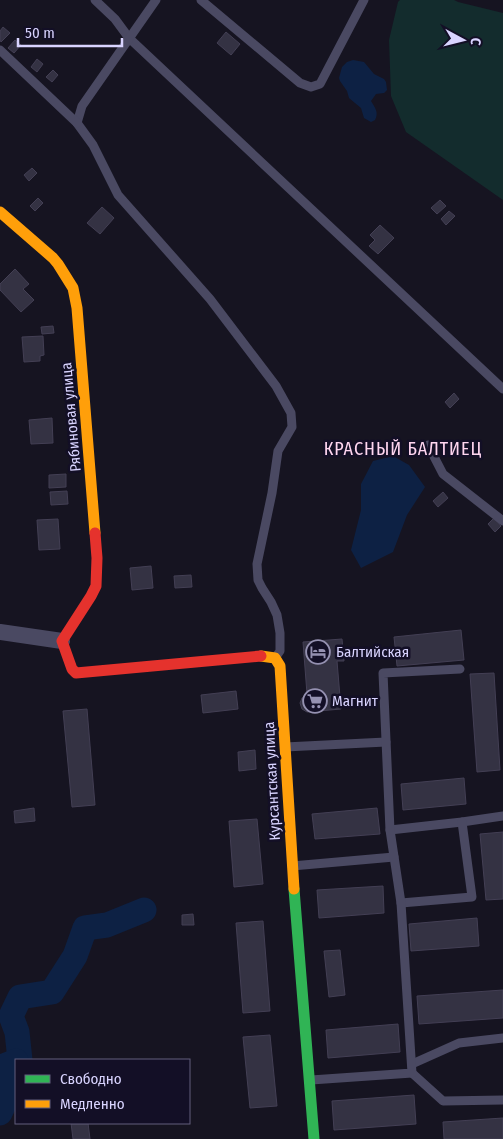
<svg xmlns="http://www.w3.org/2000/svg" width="503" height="1139" font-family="'Fira Sans Condensed',sans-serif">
  <rect width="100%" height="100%" fill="#161421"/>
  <!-- green -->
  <path fill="#132c2d" d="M400,0H454L458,2L503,13V200L406,132L391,96L389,40L398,2Z"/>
  <!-- water -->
  <g fill="#0d2144">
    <path d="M353,60L364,62L374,74L384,79L386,82L387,90L384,93L376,94L371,101C375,108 379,112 375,120L371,122L364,118L361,108L349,98L347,91L340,81L339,78L342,67L347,62Z"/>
    <path d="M393,456L409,465L425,487L407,515L393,552L361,568L351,550L361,510V484L373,461Z"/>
  </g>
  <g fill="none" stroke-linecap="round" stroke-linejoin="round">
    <!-- river -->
    <g stroke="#0d2144" stroke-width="25">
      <path d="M20,1060L17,1032L11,1016L20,997L52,992L75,956L85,928L107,925L144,910"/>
      <path d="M0,1113L9,1094L6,1065L16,1061"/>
    </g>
  </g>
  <!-- building -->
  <g fill="#343243" stroke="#433f54">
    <path d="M3,27L10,33L1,42L0,40V31Z"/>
    <path d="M226,32L240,44L231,55L217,43Z"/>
    <path d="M15,40L21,45L14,53L8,48Z"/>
    <path d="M37,59L43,64L37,72L31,67Z"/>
    <path d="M53,70L58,75L52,82L46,77Z"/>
    <path d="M32,168L37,173L29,181L24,175Z"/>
    <path d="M38,198L43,203L35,211L30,206Z"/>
    <path d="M440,200L446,206L437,214L431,208Z"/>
    <path d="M102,207L114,218L100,234L87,223Z"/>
    <path d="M449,211L455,216L446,225L441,219Z"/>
    <path d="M380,225L394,238L378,254L369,246L375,240L370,235Z"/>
    <path d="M15,269L29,284L23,289L34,300L21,312L0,290V284Z"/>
    <path d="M53,326L54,333L42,334L41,327Z"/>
    <path d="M43,336L44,355L40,356V361L24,362L22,337Z"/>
    <path d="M454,393L459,399L450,408L445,402Z"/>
    <path d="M52,418L53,443L31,444L29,420Z"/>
    <path d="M66,474V487L49,488V475Z"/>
    <path d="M67,491L68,504L51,505L50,492Z"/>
    <path d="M443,492L448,498L438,507L433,501Z"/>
    <path d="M494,518L501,526L495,532L488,524Z"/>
    <path d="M58,519L60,549L39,550L37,520Z"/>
    <path d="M151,566L153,588L132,590L130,568Z"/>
    <path d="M191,575L192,587L175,588L174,576Z"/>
    <path d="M461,630L464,660L397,666L394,637Z"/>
    <path d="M342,639L344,661H337L341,709L307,712L302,709L300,703L302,698L307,694L303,642Z"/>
    <path d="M494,673L500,770L477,772L470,674Z"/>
    <path d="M236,691L238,709L203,713L201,695Z"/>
    <path d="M87,709L95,805L72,807L63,711Z"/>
    <path d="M255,750L256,769L239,771L238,752Z"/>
    <path d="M464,778L466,804L403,810L401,784Z"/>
    <path d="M34,808L35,821L15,823L14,811Z"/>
    <path d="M377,808L380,834L315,839L312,814Z"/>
    <path d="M257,819L263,884L234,887L229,821Z"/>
    <path d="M503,832V899L486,900L480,834Z"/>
    <path d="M383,886L384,913L319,918L317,890Z"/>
    <path d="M193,914L194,925H182V915Z"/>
    <path d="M477,918L479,946L411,951L409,924Z"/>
    <path d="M263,921L270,1011L243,1013L236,923Z"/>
    <path d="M340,950L345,995L329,997L324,951Z"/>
    <path d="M503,990V1018L419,1024L417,996Z"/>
    <path d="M398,1024L400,1052L328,1058L326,1030Z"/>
    <path d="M270,1035L277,1106L250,1108L243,1037Z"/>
    <path d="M414,1095L416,1124L334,1130L332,1101Z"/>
    <path d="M503,1118V1139H444L443,1122Z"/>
    <path d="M71,1123H88L90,1139H73Z"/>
  </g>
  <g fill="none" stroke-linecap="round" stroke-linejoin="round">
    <!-- lane -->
    <g stroke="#4a4962" stroke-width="9">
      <path d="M95,0L115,19L129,38L503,389"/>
      <path d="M156,0L82,106L77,123L93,145L118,195L210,299L276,386L291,413L292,427L278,451L272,493L257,564L258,580L262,588L271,602L277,615L280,633V651L275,658"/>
      <path d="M201,0L300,83L311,87L320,84L364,0"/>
      <path d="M0,50L77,123"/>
      <path d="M428,445L443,474L503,521"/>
      <path d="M285,747L386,742"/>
      <path d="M390,830L462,822L503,816"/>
      <path d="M292,866L394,857"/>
      <path d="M401,903L472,897L462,822"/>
      <path d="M412,1064L459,1043L503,1038"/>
      <path d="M412,1073L443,1101L503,1100"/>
      <path d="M311,1080L412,1073L401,903L390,830L383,673L460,669"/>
    </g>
    <!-- street -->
    <path stroke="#4a4962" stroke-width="16" d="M0,632L62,641"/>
    <!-- fast -->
    <path stroke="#30b455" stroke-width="11" d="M294,889L314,1139"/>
    <!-- slow -->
    <g stroke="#ff9f0a" stroke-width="11">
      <path d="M0,212L53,258L58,264L73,288L77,308L95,533"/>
      <path d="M261,656L275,658L280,666L294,889"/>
    </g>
    <!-- jam -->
    <path stroke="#e5322d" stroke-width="11" d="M95,533L97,558L96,586L91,596L62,641L72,669L76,673L261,656"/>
  </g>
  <!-- icons -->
  <defs>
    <g id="hotel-ring" transform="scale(1.25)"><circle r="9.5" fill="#130f26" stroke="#9591b1" stroke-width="1.5"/><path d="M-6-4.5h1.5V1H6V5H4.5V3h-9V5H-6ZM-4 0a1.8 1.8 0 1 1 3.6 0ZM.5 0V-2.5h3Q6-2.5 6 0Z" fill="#9591b1"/></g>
    <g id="supermarket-ring" transform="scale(1.25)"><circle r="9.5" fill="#130f26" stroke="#9591b1" stroke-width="1.5"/><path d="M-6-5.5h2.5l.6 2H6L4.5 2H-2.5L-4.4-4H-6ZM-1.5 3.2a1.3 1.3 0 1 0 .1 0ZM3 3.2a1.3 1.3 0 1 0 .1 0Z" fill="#9591b1"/></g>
  </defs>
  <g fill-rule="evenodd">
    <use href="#hotel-ring" x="318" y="652"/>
    <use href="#supermarket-ring" x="315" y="701"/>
  </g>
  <g text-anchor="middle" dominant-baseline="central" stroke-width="5" stroke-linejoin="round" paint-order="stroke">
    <!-- street labels -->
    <g font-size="15" fill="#d9d4ff" stroke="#130f26">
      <text transform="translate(71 417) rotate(-95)">Рябиновая улица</text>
      <text transform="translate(272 781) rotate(-93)">Курсантская улица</text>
    </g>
    <!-- poi labels -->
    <g font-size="15" fill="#d9d4ff" stroke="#130f26" text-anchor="start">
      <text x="336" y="652">Балтийская</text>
      <text x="332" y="701">Магнит</text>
    </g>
    <!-- quarter labels -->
    <g font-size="18" letter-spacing="1" fill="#ffd6f0" stroke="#130f26">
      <text x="403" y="449">КРАСНЫЙ БАЛТИЕЦ</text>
    </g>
  </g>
  <!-- legend -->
  <rect x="15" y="1059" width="175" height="65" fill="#130f26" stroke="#625e7d"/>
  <rect x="25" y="1075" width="25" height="8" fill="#30b455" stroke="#625e7d"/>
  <text x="60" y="1084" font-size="15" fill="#d9d4ff">Свободно</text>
  <rect x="25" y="1100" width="25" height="8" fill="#ff9f0a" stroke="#625e7d"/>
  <text x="60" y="1109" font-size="15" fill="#d9d4ff">Медленно</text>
  <!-- north arrow -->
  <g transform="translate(463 40) rotate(97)" stroke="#130f26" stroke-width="4" paint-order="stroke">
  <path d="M0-4L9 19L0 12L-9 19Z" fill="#d9d4ff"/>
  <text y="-8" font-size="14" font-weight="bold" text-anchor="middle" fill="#d9d4ff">С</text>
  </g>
  <!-- scale -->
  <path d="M18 38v8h104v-8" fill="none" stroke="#d9d4ff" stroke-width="2.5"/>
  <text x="25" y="38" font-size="15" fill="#d9d4ff" stroke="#130f26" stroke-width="4" paint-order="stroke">50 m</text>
</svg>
